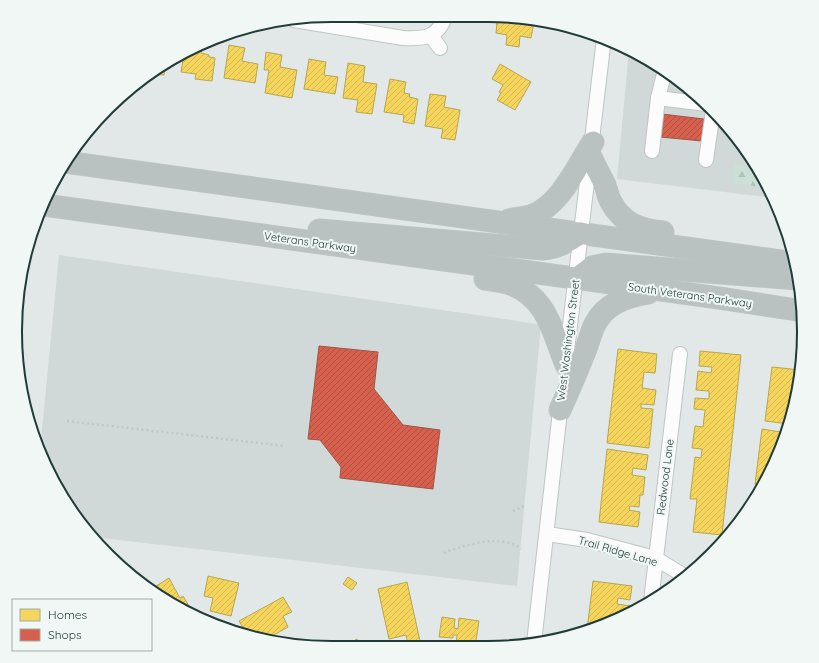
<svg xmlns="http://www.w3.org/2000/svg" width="819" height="663" font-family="Quicksand,sans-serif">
  <defs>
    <pattern id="forest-firs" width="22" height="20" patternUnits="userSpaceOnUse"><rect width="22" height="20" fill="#cbe1d6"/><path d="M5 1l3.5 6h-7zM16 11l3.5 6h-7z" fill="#aec2b8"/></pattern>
    <pattern id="homes-hatch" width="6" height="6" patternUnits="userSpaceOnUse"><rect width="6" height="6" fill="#f6d55c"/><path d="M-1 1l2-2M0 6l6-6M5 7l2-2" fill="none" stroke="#d3b851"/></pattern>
    <pattern id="shops-hatch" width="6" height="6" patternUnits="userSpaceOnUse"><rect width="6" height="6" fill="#d6604d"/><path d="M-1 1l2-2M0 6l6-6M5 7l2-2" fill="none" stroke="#ad5041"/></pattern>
  </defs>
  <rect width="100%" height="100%" fill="#e2e8e7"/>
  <!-- built -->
  <g fill="#d0d9d7">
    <path d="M629,50L663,68L711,108L771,192L774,198L617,179Z"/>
    <path d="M59,255L511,320L541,325L517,586L93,537L81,524L48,471L40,450Z"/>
  </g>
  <!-- forest -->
  <path fill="url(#forest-firs)" d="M735,165L754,168L769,188L734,183L733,172Z"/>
  <!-- homes -->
  <g fill="url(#homes-hatch)" stroke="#b6a751">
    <path d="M487,16H508L534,22L531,38L520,36L519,47L506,45L507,35L496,33L497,22L487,21Z"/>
    <path d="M202,45L201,53L209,55V57L215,58L212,81L195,79L196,74L181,72L184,53Z"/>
    <path d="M229,45L245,48L242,61L258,64L255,83L224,78Z"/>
    <path d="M266,52L282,55L280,67L297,70L292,98L265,93L269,70H264Z"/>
    <path d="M309,59L326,62L324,75L338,77L335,94L304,89Z"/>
    <path d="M166,63L164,75L152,74Z"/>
    <path d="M348,63L365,66L363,82L377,84L372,114L356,112L358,100L343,98Z"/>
    <path d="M500,64L531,82L515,110L497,100L501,93L499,92L503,85L492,79Z"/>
    <path d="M390,79L406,82L404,93L410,94L409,97L418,99L414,124L403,122L404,115L384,112Z"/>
    <path d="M430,94L446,96L444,107L460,110L455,140L441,138L443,129L425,126Z"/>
    <path d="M618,349L657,354L655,373L644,372L642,388L656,390L654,405L641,404V408L653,409L649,448L607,443Z"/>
    <path d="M700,351L741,355L722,535L693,532L697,499H690L695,457L701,458L702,449L692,448L695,426L703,427L705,410L694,409L695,398L709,399V391L696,390L698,371L711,373L712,367L699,366Z"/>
    <path d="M772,367L800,370L798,385L789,424L765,421Z"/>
    <path d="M762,429L787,433L763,486L755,484Z"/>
    <path d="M607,449L648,455L646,470L633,468L632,475L645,477L643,495H640L639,507L630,506L629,510L640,512L638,527L599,522Z"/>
    <path d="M208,576L239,583L231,616L210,611L213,598L204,596Z"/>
    <path d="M348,577L357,583L352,590L343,584Z"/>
    <path d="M169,578L180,598L183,596L192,611L188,613L150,590Z"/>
    <path d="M593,581L632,586L630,600L618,598L617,604L631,606L630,614L616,612L615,617H622L587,630Z"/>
    <path d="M407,582L420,641L408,644L406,635L389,639L378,589Z"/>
    <path d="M283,597L292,612L283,616L288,627L265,640L263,639L259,631L248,636L239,621Z"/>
    <path d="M442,617L455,619L454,628L458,629L459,618L479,621L475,647L456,646L457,635H453V638L439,637Z"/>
    <path d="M356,639L371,647H351Z"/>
  </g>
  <!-- shops -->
  <g fill="url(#shops-hatch)" stroke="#a05547">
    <path d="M662,114L704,119L702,141L660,137Z"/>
    <path d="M319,346L378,352L374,389L403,425L440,430L433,489L340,478L341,467L320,440L308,439Z"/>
  </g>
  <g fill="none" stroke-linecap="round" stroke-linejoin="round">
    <!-- minor casing -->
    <g stroke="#bfc5c4" stroke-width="16">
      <g id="minor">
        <path d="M294,20L403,38C425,39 438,38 446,15"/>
        <path d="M431,36L440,48"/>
        <path d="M658,98L706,104"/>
        <path d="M652,151L658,98L665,70"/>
        <path d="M706,160L713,111"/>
        <path d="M566,359L604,38"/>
        <path d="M547,534L587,540L655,558L686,577"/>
        <path d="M651,601L680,354"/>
        <path d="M534,643L561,402"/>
      </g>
    </g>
    <!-- highway casing -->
    <g stroke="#bcc5c3" stroke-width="23">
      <g id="highway">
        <path d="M591,157C595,166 600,175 605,185C607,190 608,197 611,202C623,224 639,229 663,232"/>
        <path d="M65,162L795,263"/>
        <path d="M44,205L719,298L803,311"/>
        <path d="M509,220C517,218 525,218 533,215C561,204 577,166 593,142"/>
        <path d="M319,230L543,249C558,248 569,241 581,233"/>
        <path d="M485,279C492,280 500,281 507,283C546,294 553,332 566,365"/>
        <path d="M576,279L592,267L606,264L798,279"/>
        <path d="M560,410C568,392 576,374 583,356C588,346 590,334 595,324C606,303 626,297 648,293"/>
      </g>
    </g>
    <!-- path -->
    <g stroke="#bfc8c7" stroke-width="2.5" stroke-dasharray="2 3" stroke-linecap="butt">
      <path d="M67,421L285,446"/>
      <path d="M513,511L526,505"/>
      <path d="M444,553C464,545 502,533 521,549"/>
    </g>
    <!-- minor -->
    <use href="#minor" stroke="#fbfcfb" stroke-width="14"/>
    <!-- highway -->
    <use href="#highway" stroke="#b9c2c1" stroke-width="21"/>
  </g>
  <g text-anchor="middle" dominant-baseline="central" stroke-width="4" stroke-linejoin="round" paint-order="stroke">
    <!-- street labels -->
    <g font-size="11" fill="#213b38" stroke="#f0f7f5">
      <text transform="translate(310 242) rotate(8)">Veterans Parkway</text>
      <text transform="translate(690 295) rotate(8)">South Veterans Parkway</text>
      <text transform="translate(568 340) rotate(-83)">West Washington Street</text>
      <text transform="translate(665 477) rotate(-83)">Redwood Lane</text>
      <text transform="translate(618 551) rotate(16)">Trail Ridge Lane</text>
    </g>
  </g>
  <!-- crop -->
  <path d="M0 0H819V663H0ZM331 22H488A309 309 0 0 1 797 331V332A309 309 0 0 1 488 641H331A309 309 0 0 1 22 332V331A309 309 0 0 1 331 22Z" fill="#f0f7f5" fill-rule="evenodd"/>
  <path fill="none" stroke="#213b38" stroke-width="2" d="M331 22H488A309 309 0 0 1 797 331V332A309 309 0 0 1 488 641H331A309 309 0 0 1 22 332V331A309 309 0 0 1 331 22Z"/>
  <!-- legend -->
  <rect x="12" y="599" width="140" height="52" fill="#f0f7f5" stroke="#9daca9"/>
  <rect x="20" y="609" width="20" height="12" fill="#f6d55c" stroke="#9daca9"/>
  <text x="48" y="619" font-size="12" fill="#213b38">Homes</text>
  <rect x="20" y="629" width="20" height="12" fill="#d6604d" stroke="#9daca9"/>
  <text x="48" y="639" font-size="12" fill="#213b38">Shops</text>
</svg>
